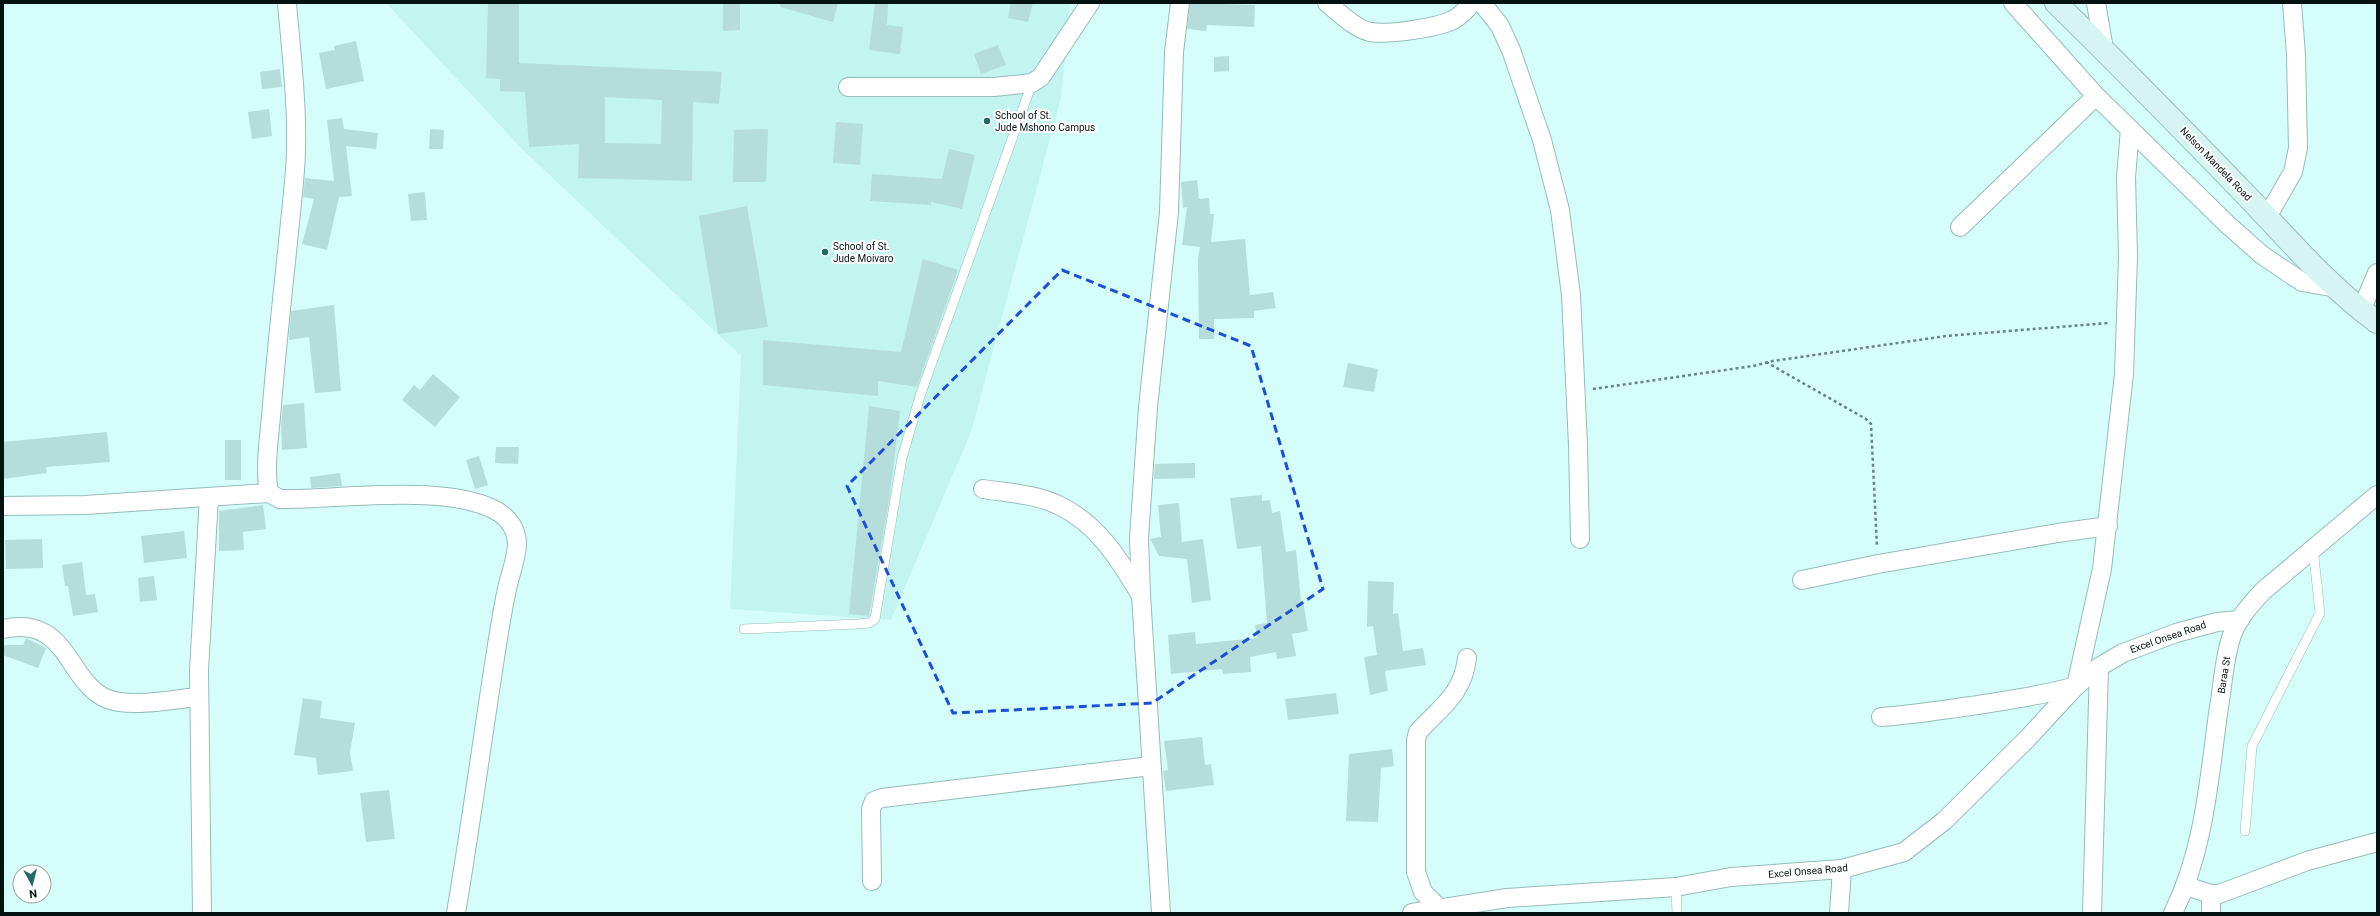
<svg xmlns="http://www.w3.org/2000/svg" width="2380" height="916" font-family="Roboto,sans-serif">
  <rect width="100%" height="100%" fill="#d5fefa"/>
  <!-- built -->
  <path fill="#c2f5f0" d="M386,3H1070L1061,98L971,432L891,620L730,609L741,356L522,149Z"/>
  <!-- building -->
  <g fill="#b5ddda" fill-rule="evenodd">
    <path d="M488,3H519V63L722,72L719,104L693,102L692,181L578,178L579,144L529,147L525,92L500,91V79L486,78ZM605,97L662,100L661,144L605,143Z"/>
    <path d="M723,3H740V30L723,31Z"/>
    <path d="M780,3H838L833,22L780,7Z"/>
    <path d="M875,3H888L887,25L903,27L900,54L869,50Z"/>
    <path d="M1011,3H1033L1028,22L1008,18Z"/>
    <path d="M1190,3L1255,5L1254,27L1207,25L1206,31L1187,29Z"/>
    <path d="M356,41L364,81L326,89L319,53L335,50L334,46Z"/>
    <path d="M998,45L1006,65L981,74L974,54Z"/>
    <path d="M1229,56V71L1214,72V57Z"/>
    <path d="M280,69L282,87L262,89L260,72Z"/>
    <path d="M269,109L272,136L252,139L248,112Z"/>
    <path d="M342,118L344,129L378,133L376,149L346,146L352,196L339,197L327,250L302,244L314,199L303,197L305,178L334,181L327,120Z"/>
    <path d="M836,122L863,124L860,165L833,163Z"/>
    <path d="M430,129L444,130L443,149H429Z"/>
    <path d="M768,129L766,182H733L734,130Z"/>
    <path d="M949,149L975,155L962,209L931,202V205L870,201L872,174L942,179Z"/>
    <path d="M1197,180L1199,199L1209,198L1210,214H1214L1211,242L1245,239L1250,295L1273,292L1276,308L1254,311V318L1214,319V339H1199L1198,259L1200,247L1182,245L1187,207L1183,208L1181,182Z"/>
    <path d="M425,192L427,220L411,221L408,194Z"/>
    <path d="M747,206L768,327L718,334L699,216Z"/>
    <path d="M923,259L958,270L917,387L878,381V396L763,385V340L901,352Z"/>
    <path d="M334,305L341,391L315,393L309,337L289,340L291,311Z"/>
    <path d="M1348,363L1378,369L1374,392L1343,387Z"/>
    <path d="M433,374L460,397L435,427L402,400L414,385L420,390Z"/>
    <path d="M304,403L307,448L282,450L281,425L283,405Z"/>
    <path d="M869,406L900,411L890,495L869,616L849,614Z"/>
    <path d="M107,432L110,462L46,467L47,473L3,479V442Z"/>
    <rect x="225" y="440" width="16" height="40"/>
    <path d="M496,447H519L518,464L495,463Z"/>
    <path d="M479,456L488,485L475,489L466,460Z"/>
    <path d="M1195,463V478L1154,479L1155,464Z"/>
    <path d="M340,473L342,486L311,488L310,477Z"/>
    <path d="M1262,495V501L1270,500L1272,513L1280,511L1286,552L1296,550L1301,601L1303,600L1308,631L1292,634L1296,656L1277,659L1276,652L1250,657L1251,672L1223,674L1222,669L1171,674L1168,635L1195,632L1196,644L1257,638L1255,625L1267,623L1261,546L1237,549L1230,498Z"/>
    <path d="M1179,503L1182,542L1203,539L1211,600L1192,603L1187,559L1159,556L1150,539L1161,537L1158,505Z"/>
    <path d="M263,505L266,529L243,532L244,550L219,551V511Z"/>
    <path d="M184,531L187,558L144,563L141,536Z"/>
    <path d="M42,539L43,568L6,569L5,540Z"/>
    <path d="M82,562L86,595L95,594L98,612L73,616L68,586H65L62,565Z"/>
    <path d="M154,576L157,600L140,602L138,578Z"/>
    <path d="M1368,581L1394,582L1393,614L1398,613L1403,651L1423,648L1426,665L1385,671L1388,691L1370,695L1364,657L1377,655L1373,626L1367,627Z"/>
    <path d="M26,638L46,648L38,668L3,655V645H23Z"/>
    <path d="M1336,693L1339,714L1288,720L1285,699Z"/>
    <path d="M303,698L322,701L320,718L355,723L350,752L353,771L318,775L316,758L294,755Z"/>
    <path d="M1202,737L1205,765L1211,764L1214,785L1166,791L1163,771L1168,770L1164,741Z"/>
    <path d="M1392,749L1394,766L1381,768L1378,822L1346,821L1349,754Z"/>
    <path d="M389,790L395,839L366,842L360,793Z"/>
  </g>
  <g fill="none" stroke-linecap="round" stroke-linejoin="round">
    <!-- lane casing -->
    <g stroke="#95bcb9" stroke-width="10">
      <g id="lane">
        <path d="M744,629L858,624L869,623L875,619L902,458L920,396L1032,83"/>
        <path d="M2245,831L2252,746L2320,613L2313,548"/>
        <path d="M1676,887L1677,913"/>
      </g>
    </g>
    <!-- street casing -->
    <g stroke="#95bcb9" stroke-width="20">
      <g id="street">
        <path d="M287,3C292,62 300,123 294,182C287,256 278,331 272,405C270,433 264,465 269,493L280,499C338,500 452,482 500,513C511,521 517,532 517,545C516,561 510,574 507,589C503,607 500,626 497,645C483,734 471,824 456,913"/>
        <path d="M1327,3C1340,13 1354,28 1370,32C1389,35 1436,28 1453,20C1460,16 1467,9 1472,3"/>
        <path d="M1482,3L1500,26L1511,50L1542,140L1560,210L1571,295L1578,445L1580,539"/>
        <path d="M2013,3L2096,96L2228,225L2262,255L2302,282L2337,288"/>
        <path d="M2096,3L2104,49"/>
        <path d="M848,87H994L1032,83L1041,77L1090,3"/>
        <path d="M2267,217L2293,172L2298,148L2296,55L2292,3"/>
        <path d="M1960,227L2096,96"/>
        <path d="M2361,311L2377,273"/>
        <path d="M983,489C1008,493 1036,494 1058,505C1097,523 1119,559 1140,594"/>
        <path d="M3,506L85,505L269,493"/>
        <path d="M1802,580L1878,564L2058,533L2108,526"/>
        <path d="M3,629C68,615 66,679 105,698C130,709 173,699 199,697"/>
        <path d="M1881,717C1911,715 1941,710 1971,706C2007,700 2042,696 2076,686L2102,569L2124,374L2128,257L2126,177L2130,129"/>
        <path d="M872,881L871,809L874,801L882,798L1151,766"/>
        <path d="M2186,886L2211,894H2219L2307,861L2377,842"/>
        <path d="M2211,894V913"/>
        <path d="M1440,909L1423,892L1416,872V740L1418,732C1441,707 1463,694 1467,658"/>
        <path d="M202,913L199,670L209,497"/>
        <path d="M1161,913L1141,595L1139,538L1148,407L1169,212L1174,52L1180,3"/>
        <path d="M1412,913L1507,898L1676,887L1731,877L1842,869L1904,852L1944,821L2027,739L2076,686L2099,667L2123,653L2176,633L2217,622L2240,620"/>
        <path d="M1839,913L1842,869"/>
        <path d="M2092,913L2099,667"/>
        <path d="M2173,913C2205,849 2209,777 2219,707C2223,684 2224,657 2232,635C2238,618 2251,604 2263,591L2377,495"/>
      </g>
    </g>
    <!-- secondary casing -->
    <g stroke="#95bcb9" stroke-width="24">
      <path id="secondary" d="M2056,3C2121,66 2184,131 2247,196C2289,240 2329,287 2377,322"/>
    </g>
    <!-- path -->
    <g stroke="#688381" stroke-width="2.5" stroke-dasharray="3 3" stroke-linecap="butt">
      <path d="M1766,362L1866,419L1871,424L1877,547"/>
      <path d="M1593,389L1753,366L1773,361L1946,336L2109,323"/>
    </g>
    <!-- lane -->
    <use href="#lane" stroke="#fff" stroke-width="9"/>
    <!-- street -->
    <use href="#street" stroke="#fff" stroke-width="18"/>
    <!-- secondary -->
    <use href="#secondary" stroke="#d6f4f2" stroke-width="22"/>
  </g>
  <!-- marked area -->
  <path fill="none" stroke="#1d4ed8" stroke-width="3" stroke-dasharray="8 5" stroke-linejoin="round" d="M1062,270L1251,346L1323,589L1152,703L953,713L847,486Z"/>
  <!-- markers -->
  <g fill="#1e6965" stroke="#fff" stroke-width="1.5">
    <circle cx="987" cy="121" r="4"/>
    <circle cx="825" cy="252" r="4"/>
  </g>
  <g text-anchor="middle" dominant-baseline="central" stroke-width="4" stroke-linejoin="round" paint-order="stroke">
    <!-- poi labels -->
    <g font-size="10" fill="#041211" stroke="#fff" text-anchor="start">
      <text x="995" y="115">School of St.<tspan x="995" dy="12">Jude Mshono Campus</tspan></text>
      <text x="833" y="246">School of St.<tspan x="833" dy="12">Jude Moivaro</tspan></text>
    </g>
    <!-- street labels -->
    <g font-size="10" fill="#041211" stroke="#fff">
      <text transform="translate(2216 164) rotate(46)">Nelson Mandela Road</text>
      <text transform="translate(2168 637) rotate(-19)">Excel Onsea Road</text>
      <text transform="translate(2224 675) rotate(-81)">Baraa St</text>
      <text transform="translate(1808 871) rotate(-5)">Excel Onsea Road</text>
    </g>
  </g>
  <!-- border -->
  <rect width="2380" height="916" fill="none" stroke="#041211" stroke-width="8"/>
  <!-- north arrow -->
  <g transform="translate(32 884) rotate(173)"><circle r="19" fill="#ffffff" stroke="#9ba0a0"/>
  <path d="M0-3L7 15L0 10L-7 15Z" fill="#1e6965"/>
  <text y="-6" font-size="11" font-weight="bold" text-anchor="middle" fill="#041211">N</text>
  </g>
</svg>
